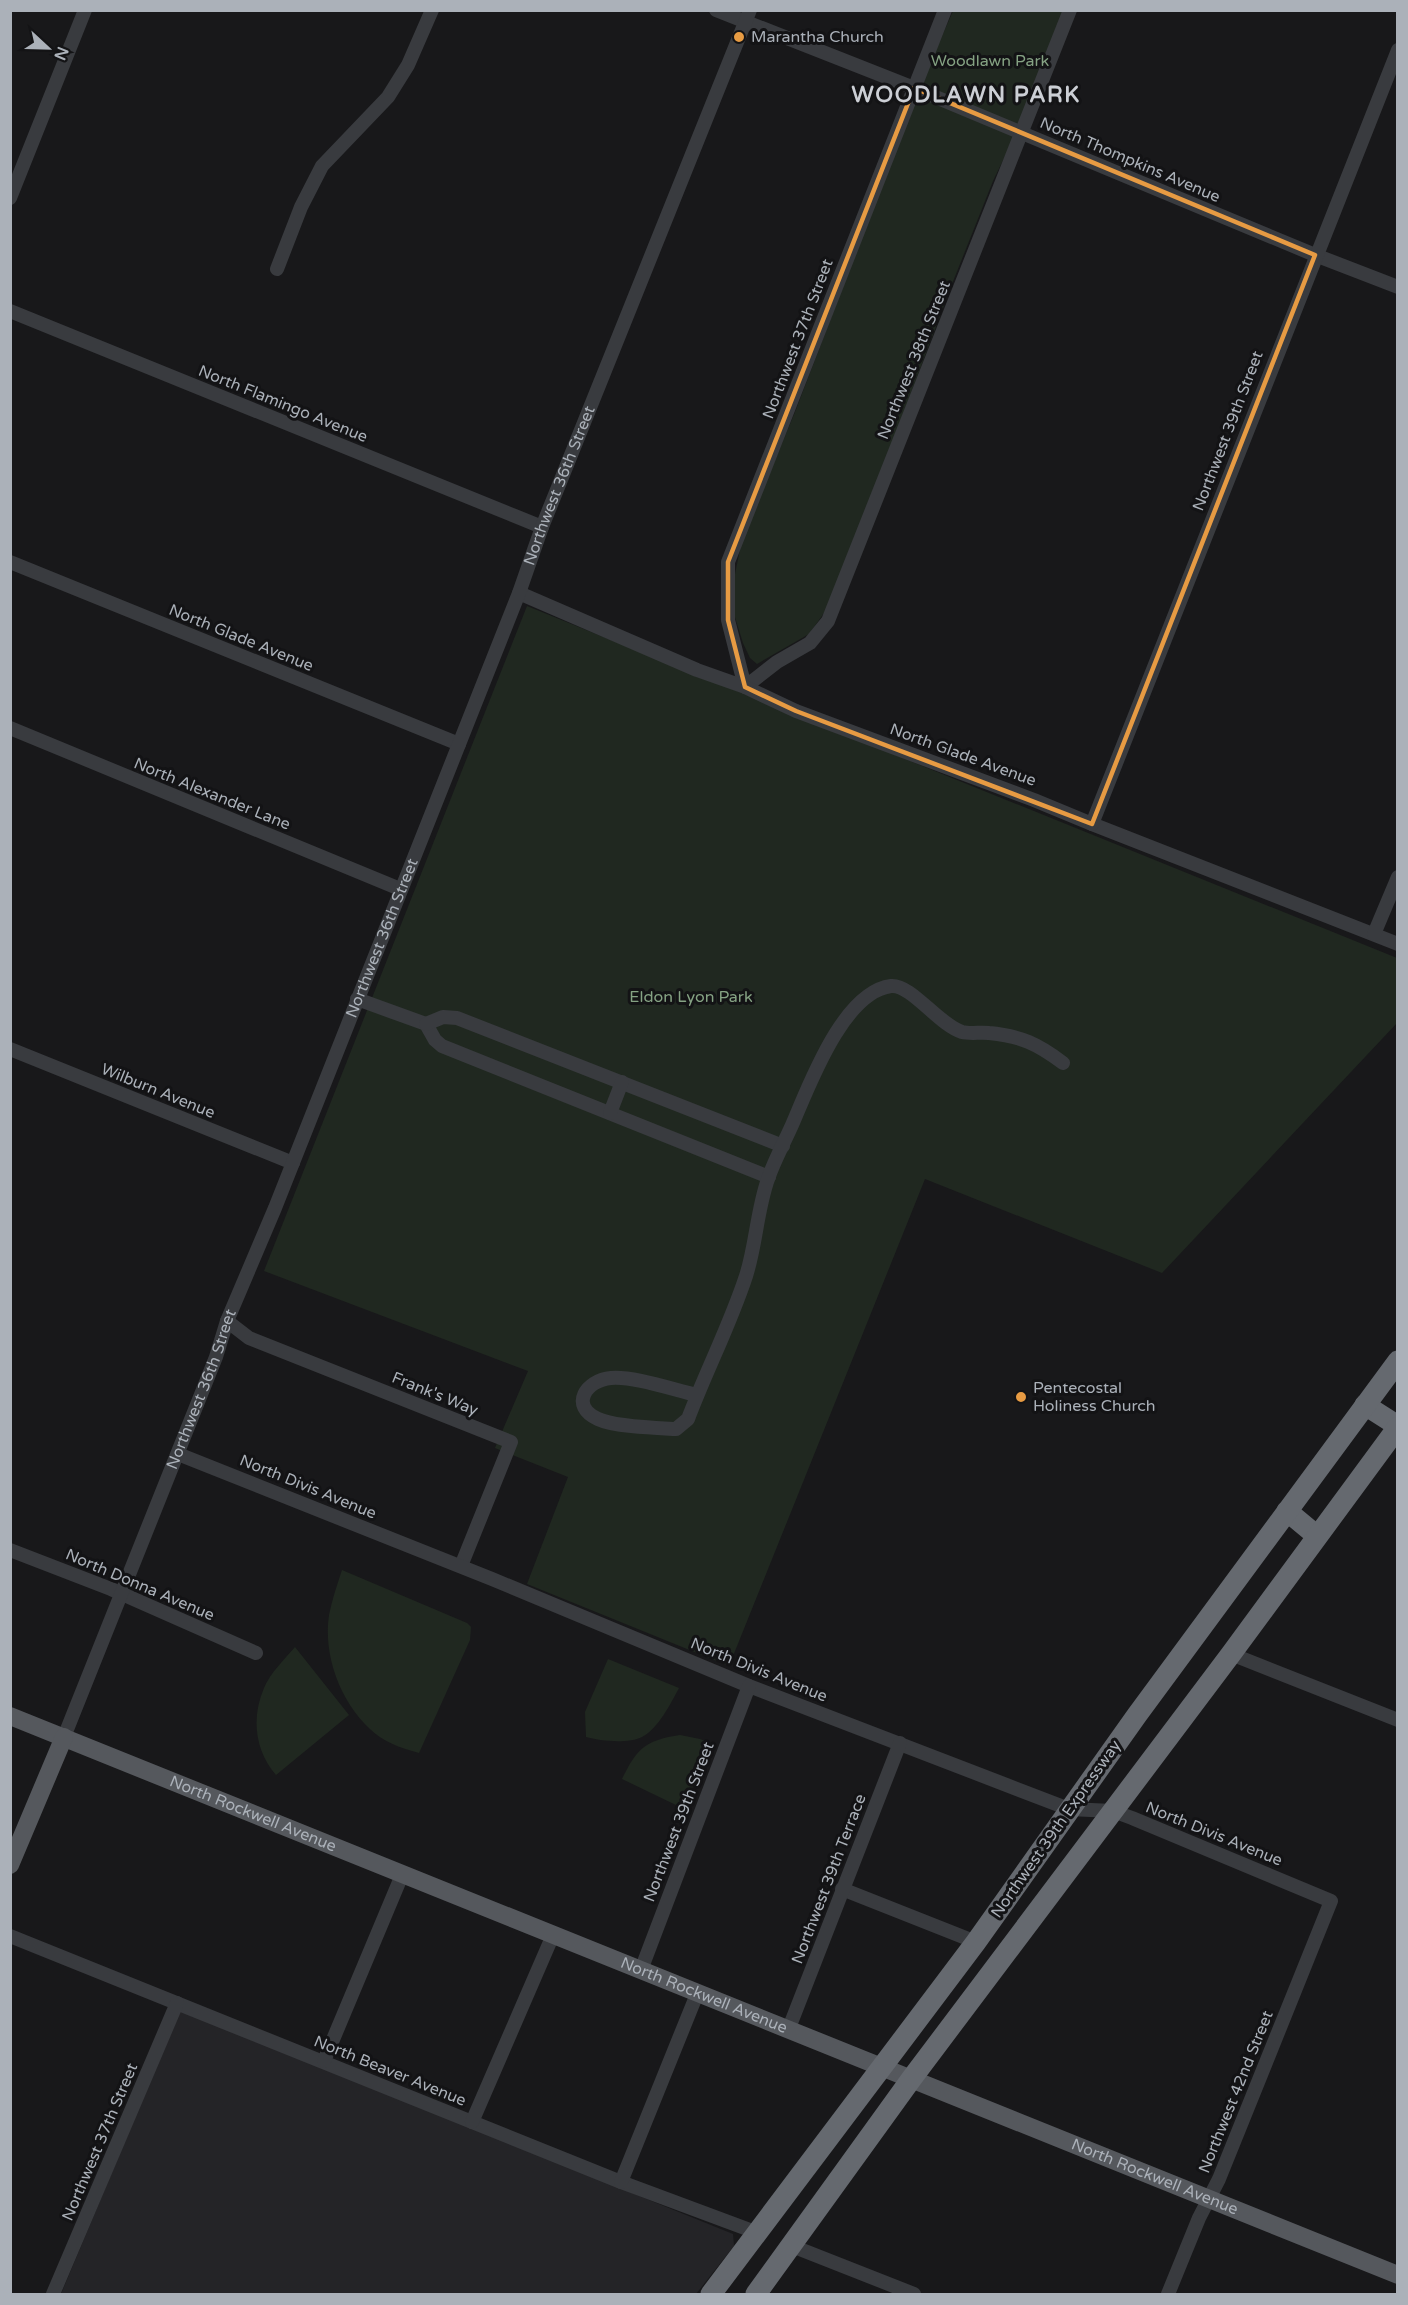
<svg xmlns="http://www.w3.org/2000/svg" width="1408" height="2305" font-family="'Varela Round',sans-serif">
  <rect width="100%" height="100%" fill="#18181a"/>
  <!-- built -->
  <path fill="#242427" d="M180,2010L733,2234L734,2246L696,2294H61Z"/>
  <!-- green -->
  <g fill="#202820">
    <path d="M953,11H1063L1019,127L993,181L954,279L832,602L809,634L757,664L750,658L743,643L733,611L735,574L742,540L795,412L920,86Z"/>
    <path d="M527,606L1397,958V1023L1162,1273L925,1179L729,1666L527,1584L568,1477L495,1448L528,1371L264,1271Z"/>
    <path d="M342,1570L467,1623L471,1627L470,1640L419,1753C401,1748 383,1742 370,1729C340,1701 323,1655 329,1615C332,1600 337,1585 342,1570Z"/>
    <path d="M295,1647L349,1715L276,1775C255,1751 251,1718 264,1688C270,1673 285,1659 295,1647Z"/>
    <path d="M608,1659L679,1688C671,1703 658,1729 642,1737C628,1744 600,1741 586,1737L585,1712Z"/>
    <path d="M680,1735L700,1739L712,1744L685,1804L678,1806L622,1779C637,1748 646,1740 680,1735Z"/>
  </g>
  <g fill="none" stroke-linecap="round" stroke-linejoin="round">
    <!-- minor -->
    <g stroke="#393b3f" stroke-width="14">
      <path d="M716,10L914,88L1315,255L1398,287"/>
      <path d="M945,10L728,562V620L745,687L777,662L810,643L828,621L1070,10"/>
      <path d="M10,198L85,10"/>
      <path d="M277,269L301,207L322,166L388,97L408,65L432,10"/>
      <path d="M10,311L542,527"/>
      <path d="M10,562L459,744"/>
      <path d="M519,593L697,670L745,687L796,711L1034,800L1092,824L1398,944"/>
      <path d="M10,728L400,889"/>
      <path d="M1092,824L1398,50"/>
      <path d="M1374,934L1398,877"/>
      <path d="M357,999L426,1024L435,1040L442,1046L769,1177"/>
      <path d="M426,1024L443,1017L457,1018L783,1146"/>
      <path d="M10,1049L293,1163"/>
      <path d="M610,1113L622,1082"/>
      <path d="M227,1321L249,1338L511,1442L461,1566"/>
      <path d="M697,1395C674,1390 634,1376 611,1378C586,1380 569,1406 598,1419C615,1427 656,1428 676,1429L688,1419C706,1371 730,1325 746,1276C756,1245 757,1210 768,1179C774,1161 784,1143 792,1125C809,1086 843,992 891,986C911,984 939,1025 962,1032C970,1034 981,1032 989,1033C1021,1036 1038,1044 1063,1063"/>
      <path d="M178,1454L492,1579L749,1686L1069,1809L1113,1811L1132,1818L1331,1901L1219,2179L1199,2218L1168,2294"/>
      <path d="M10,1550L111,1589L256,1653"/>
      <path d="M1231,1654L1398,1720"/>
      <path id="s1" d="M64,1737L216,1357L227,1321L275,1208L519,593L542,527L750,10"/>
      <path d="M842,1889L976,1942"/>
      <path d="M10,1936L621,2182L758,2233"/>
      <path d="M641,1970L749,1686"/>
      <path d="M789,2028L900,1743"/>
      <path d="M324,2061L402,1875"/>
      <path d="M472,2122L553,1935"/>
      <path d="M621,2182L697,1994"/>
      <path d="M792,2246L914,2294"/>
      <path d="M53,2294L177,2003"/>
    </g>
    <!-- major -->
    <g stroke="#55585d" stroke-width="18">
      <path id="s2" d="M10,1716L1398,2275"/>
      <path d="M10,1865L64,1737"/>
    </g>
    <!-- highway -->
    <g stroke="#65696f" stroke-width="21">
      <path d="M1365,1405L1398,1426"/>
      <path d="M1287,1511L1317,1536"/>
      <path d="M711,2294L976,1942L1137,1715L1398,1361"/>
      <path d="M756,2294L912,2078L1231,1654L1398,1427"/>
    </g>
  </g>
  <!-- marked area -->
  <path fill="none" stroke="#e79b43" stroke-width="4.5" stroke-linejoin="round" d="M914,88L1315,255L1092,824L796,711L745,687L728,620V562Z"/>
  <!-- markers -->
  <g fill="#e79b43" stroke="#131315" stroke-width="2">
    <circle cx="739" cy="37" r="6"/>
    <circle cx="1021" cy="1397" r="6"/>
  </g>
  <g text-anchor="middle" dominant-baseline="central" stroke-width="6" stroke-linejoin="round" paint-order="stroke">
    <!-- poi labels -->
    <g font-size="16" fill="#abb1b9" stroke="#131315" text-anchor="start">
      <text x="751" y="37">Marantha Church</text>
      <text x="1033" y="1388">Pentecostal<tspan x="1033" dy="18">Holiness Church</tspan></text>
    </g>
    <!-- park labels -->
    <g font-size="16" fill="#85a283" stroke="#131315">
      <text x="990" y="61">Woodlawn Park</text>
      <text x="691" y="997">Eldon Lyon Park</text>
    </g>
    <!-- street labels -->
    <g font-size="16" fill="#abb1b9" stroke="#131315">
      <text transform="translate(1130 160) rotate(23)">North Thompkins Avenue</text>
      <text transform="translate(798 339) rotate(-69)">Northwest 37th Street</text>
      <text transform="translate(914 360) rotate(-68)">Northwest 38th Street</text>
      <text transform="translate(283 404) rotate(22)">North Flamingo Avenue</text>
      <text transform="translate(1228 431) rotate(-69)">Northwest 39th Street</text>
      <text stroke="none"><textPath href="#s1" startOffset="1346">Northwest 36th Street</textPath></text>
      <text transform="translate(241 638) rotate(22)">North Glade Avenue</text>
      <text transform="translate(963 755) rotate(20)">North Glade Avenue</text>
      <text transform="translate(212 794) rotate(22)">North Alexander Lane</text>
      <text stroke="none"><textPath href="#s1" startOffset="860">Northwest 36th Street</textPath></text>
      <text transform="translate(158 1091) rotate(22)">Wilburn Avenue</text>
      <text stroke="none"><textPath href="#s1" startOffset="374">Northwest 36th Street</textPath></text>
      <text transform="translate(435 1394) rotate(22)">Frank's Way</text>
      <text transform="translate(308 1487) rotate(22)">North Divis Avenue</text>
      <text transform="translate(140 1585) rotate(23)">North Donna Avenue</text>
      <text transform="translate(759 1670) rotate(22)">North Divis Avenue</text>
      <text stroke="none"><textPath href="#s2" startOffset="262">North Rockwell Avenue</textPath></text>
      <text transform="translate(679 1822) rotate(-69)">Northwest 39th Street</text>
      <text transform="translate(1056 1829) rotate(-55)">Northwest 39th Expressway</text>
      <text transform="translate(1214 1834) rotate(22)">North Divis Avenue</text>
      <text transform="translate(829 1879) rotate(-69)">Northwest 39th Terrace</text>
      <text stroke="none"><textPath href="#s2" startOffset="748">North Rockwell Avenue</textPath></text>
      <text transform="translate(390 2071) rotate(22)">North Beaver Avenue</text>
      <text transform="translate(1236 2092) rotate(-68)">Northwest 42nd Street</text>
      <text transform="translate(100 2142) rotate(-67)">Northwest 37th Street</text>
      <text stroke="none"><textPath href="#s2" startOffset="1234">North Rockwell Avenue</textPath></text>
    </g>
    <!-- district labels -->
    <g font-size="22" font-weight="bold" letter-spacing="1.5" fill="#cccfd5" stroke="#131315">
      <text x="966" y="95">WOODLAWN PARK</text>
    </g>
  </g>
  <!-- border -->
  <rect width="1408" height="2305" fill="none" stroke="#abb1b9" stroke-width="24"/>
  <!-- north arrow -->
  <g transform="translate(48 48) rotate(112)" stroke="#131315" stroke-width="4.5" paint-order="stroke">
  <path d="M0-4.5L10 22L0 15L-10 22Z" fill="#abb1b9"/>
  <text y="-9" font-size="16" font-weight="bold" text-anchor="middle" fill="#abb1b9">N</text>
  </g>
</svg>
